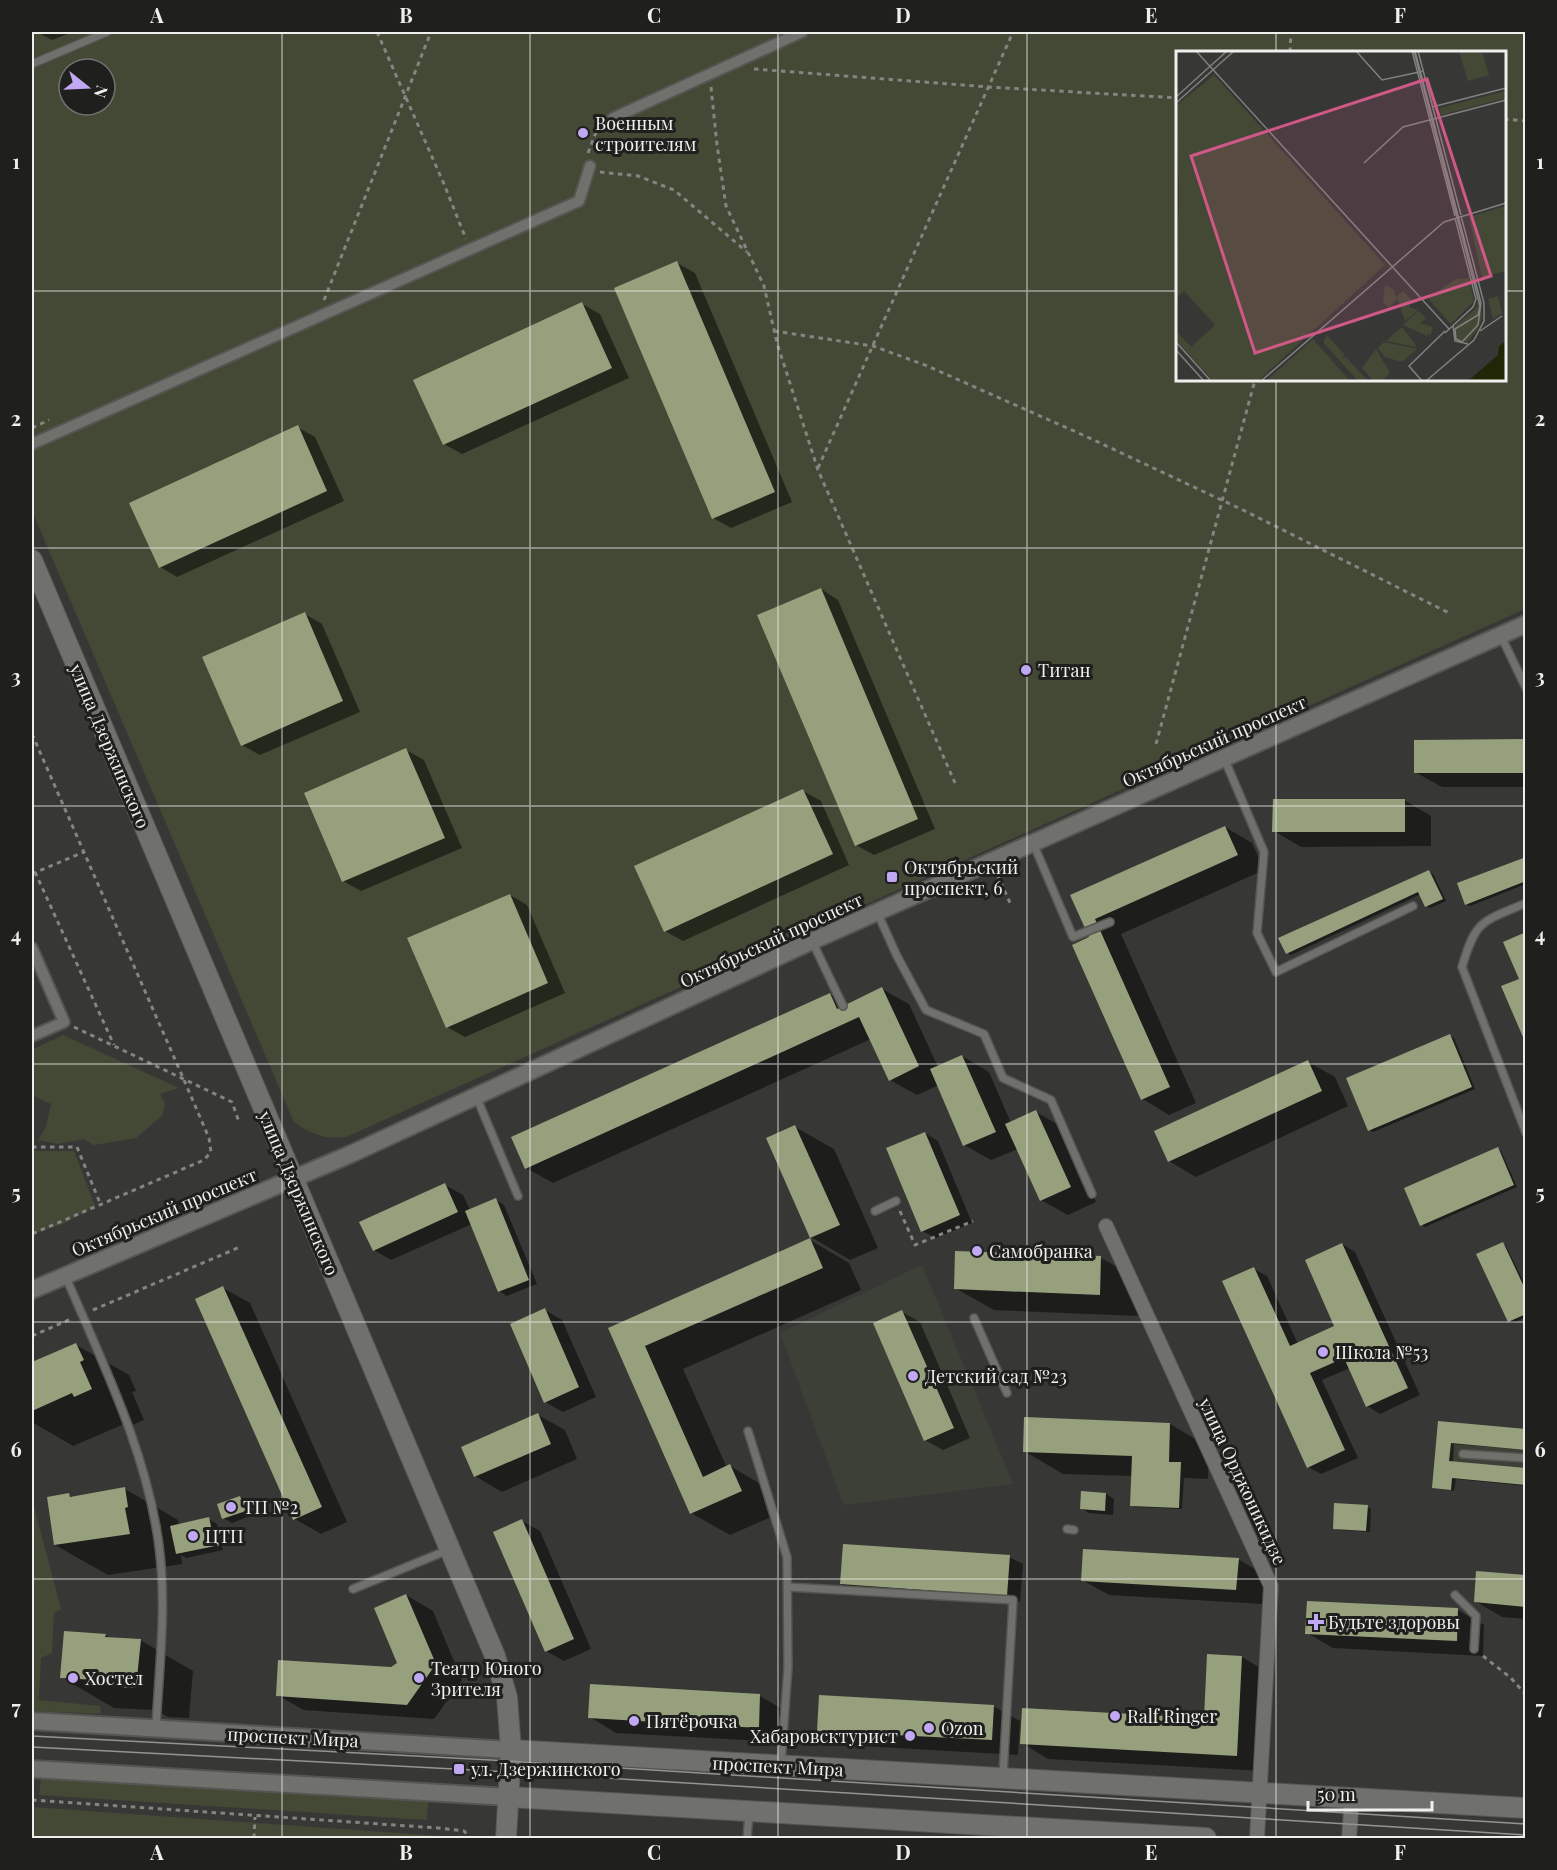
<svg xmlns="http://www.w3.org/2000/svg" width="1557" height="1870" font-family="'Playfair Display',serif">
  <rect width="100%" height="100%" fill="#373835"/>
  <!-- built -->
  <g fill="#3d4037">
    <path d="M922,1265L1013,1484L844,1505L780,1333Z"/>
    <path d="M1438,1421L1525,1429V1485L1453,1478L1451,1490L1432,1488Z"/>
  </g>
  <!-- green -->
  <g fill="#444936" fill-rule="evenodd">
    <path d="M32,32H1525V609L346,1137C325,1140 311,1134 294,1122L32,511ZM1178,52H1504V380H1178ZM69,69H105V105H69Z"/>
    <path d="M63,1035L179,1088L160,1094L165,1103L163,1115L136,1138L94,1145L84,1139L58,1144L38,1140L46,1127L51,1104L32,1095V1050Z"/>
    <path d="M32,1151H74L95,1206L63,1224L32,1234Z"/>
    <path d="M32,1499L61,1609L54,1613L52,1653L41,1658L39,1700L100,1706L101,1714L32,1711Z"/>
    <path d="M41,1778L428,1802L427,1820L39,1795Z"/>
    <path d="M32,1807L439,1836L453,1838H32Z"/>
  </g>
  <!-- shadow -->
  <g fill="#0007">
    <path d="M37,32H73L52,40Z"/>
    <path d="M677,263L695,273L792,502L731,528L713,518Z"/>
    <path d="M582,304L600,314L629,378L462,454L444,444Z"/>
    <path d="M297,427L315,437L344,501L177,577L160,567Z"/>
    <path d="M821,589L838,600L935,829L874,855L856,845Z"/>
    <path d="M305,614L322,624L360,712L260,755L242,745Z"/>
    <path d="M1526,741V787H1442L1415,772Z"/>
    <path d="M406,750L424,760L462,848L361,891L343,881Z"/>
    <path d="M803,791L821,801L849,865L683,941L665,931Z"/>
    <path d="M1404,800L1431,816V846L1301,847L1274,831Z"/>
    <path d="M1225,827L1252,843L1264,870L1121,934L1196,1103L1169,1115L1143,1099L1074,945L1091,938L1072,896Z"/>
    <path d="M1526,859V884L1470,906L1466,904Z"/>
    <path d="M1429,872L1433,874L1446,901L1430,908L1427,906L1421,894L1291,955L1288,953L1281,939Z"/>
    <path d="M510,895L527,905L565,993L465,1037L447,1027Z"/>
    <path d="M882,989L909,1004L938,1067L962,1056L989,1072L1011,1123L1036,1112L1062,1127L1096,1202L1068,1215L1041,1200L1018,1149L991,1160L964,1145L939,1085L917,1095L890,1080L871,1039L553,1183L526,1168L830,994L848,1005Z"/>
    <path d="M1450,1036L1454,1038L1475,1089L1373,1132L1370,1130Z"/>
    <path d="M1308,1062L1335,1077L1348,1106L1196,1177L1169,1161Z"/>
    <path d="M795,1127L834,1149L878,1248L850,1260L811,1237Z"/>
    <path d="M925,1133L938,1141L972,1223L936,1238L922,1231Z"/>
    <path d="M1497,1148L1501,1151L1517,1187L1425,1227L1422,1225Z"/>
    <path d="M445,1185L463,1195L470,1210L496,1200L504,1205L537,1284L507,1296L499,1291L472,1224L391,1260L374,1250Z"/>
    <path d="M810,1240L849,1263L861,1290L683,1369L727,1468L730,1466L769,1489L780,1513L730,1535L691,1513L610,1329Z"/>
    <path d="M1342,1244L1355,1252L1420,1395L1380,1414L1367,1406L1350,1368L1322,1380L1358,1458L1321,1474L1308,1467L1254,1269L1267,1276L1298,1344L1336,1326Z"/>
    <path d="M1503,1244L1506,1246L1526,1287V1317L1513,1323L1509,1321Z"/>
    <path d="M1101,1258L1140,1280L1138,1316L994,1310L955,1288Z"/>
    <path d="M223,1288L250,1303L347,1522L321,1534L295,1519Z"/>
    <path d="M545,1310L562,1320L596,1397L563,1412L545,1402Z"/>
    <path d="M902,1312L920,1322L970,1438L943,1450L925,1440Z"/>
    <path d="M76,1345L129,1375L136,1391L132,1392L144,1420L128,1427L124,1424L73,1446L32,1422V1364Z"/>
    <path d="M538,1415L565,1430L577,1459L502,1492L475,1476Z"/>
    <path d="M1440,1422L1526,1430V1450L1454,1444L1453,1463L1526,1470V1486L1456,1479L1454,1491L1434,1487Z"/>
    <path d="M1170,1424L1209,1447L1208,1479L1184,1478L1182,1509L1135,1507L1131,1505L1132,1476L1063,1474L1024,1451Z"/>
    <path d="M125,1489L178,1520L179,1525L208,1519L217,1524L223,1550L186,1558L181,1555L182,1564L108,1575L55,1545L69,1495L74,1498Z"/>
    <path d="M1106,1494L1114,1499L1113,1515L1089,1513L1081,1508Z"/>
    <path d="M240,1497L249,1502L253,1515L232,1523L223,1518Z"/>
    <path d="M1367,1507L1371,1509L1370,1532L1338,1530L1335,1528Z"/>
    <path d="M522,1521L540,1531L591,1649L564,1661L546,1651Z"/>
    <path d="M1009,1557L1023,1564L1020,1602L854,1591L841,1584Z"/>
    <path d="M1238,1559L1265,1575L1263,1604L1109,1595L1082,1580Z"/>
    <path d="M1526,1577V1619L1502,1617L1475,1601Z"/>
    <path d="M406,1595L433,1611L462,1680L434,1719L304,1710L277,1695L392,1669L399,1664Z"/>
    <path d="M1458,1610L1484,1625L1483,1656L1333,1648L1307,1633Z"/>
    <path d="M105,1635L112,1639L140,1640L193,1671L189,1718L168,1717L156,1710L114,1708L61,1677Z"/>
    <path d="M1209,1655L1242,1657L1269,1673L1263,1771L1048,1759L1022,1743L1205,1720Z"/>
    <path d="M760,1696L786,1711L785,1742L616,1733L590,1717Z"/>
    <path d="M993,1706L1020,1721L1018,1755L845,1745L818,1730Z"/>
  </g>
  <!-- building -->
  <g fill="#97a07d">
    <path d="M677,261L775,492L712,519L614,288Z"/>
    <path d="M582,302L612,368L443,445L413,380Z"/>
    <path d="M298,425L327,491L159,568L129,503Z"/>
    <path d="M821,588L918,819L855,846L757,615Z"/>
    <path d="M305,612L343,701L241,746L202,657Z"/>
    <path d="M1526,739V773H1414V740Z"/>
    <path d="M406,748L445,838L342,882L304,793Z"/>
    <path d="M803,789L833,854L664,932L634,866Z"/>
    <path d="M1273,799H1405V832H1272Z"/>
    <path d="M1225,826L1238,855L1095,919L1170,1087L1141,1100L1072,945L1089,937L1070,895Z"/>
    <path d="M1526,857V881L1465,905L1457,883Z"/>
    <path d="M1429,870L1443,899L1425,907L1418,892L1286,954L1278,938Z"/>
    <path d="M510,894L548,983L446,1028L407,938Z"/>
    <path d="M1526,932V1044L1501,986L1519,979L1503,942Z"/>
    <path d="M882,987L919,1066L889,1081L859,1017L525,1169L511,1137L830,993L837,1009Z"/>
    <path d="M1450,1034L1472,1087L1368,1131L1346,1078Z"/>
    <path d="M962,1055L996,1132L963,1146L930,1069Z"/>
    <path d="M1308,1060L1322,1091L1168,1162L1154,1131Z"/>
    <path d="M1036,1110L1071,1187L1040,1201L1005,1124Z"/>
    <path d="M795,1125L840,1225L810,1238L766,1138Z"/>
    <path d="M925,1132L960,1215L921,1232L886,1148Z"/>
    <path d="M1498,1147L1514,1185L1420,1226L1404,1188Z"/>
    <path d="M445,1183L458,1212L373,1251L359,1222Z"/>
    <path d="M496,1198L529,1280L498,1292L465,1211Z"/>
    <path d="M810,1238L823,1268L645,1346L703,1477L730,1464L742,1491L690,1514L608,1328Z"/>
    <path d="M1503,1242L1526,1291V1314L1508,1322L1476,1254Z"/>
    <path d="M1342,1243L1408,1388L1366,1407L1344,1358L1310,1373L1345,1450L1307,1468L1222,1281L1254,1267L1290,1346L1334,1326L1305,1260Z"/>
    <path d="M955,1251L1101,1256L1100,1295L954,1289Z"/>
    <path d="M223,1286L322,1507L293,1520L195,1299Z"/>
    <path d="M545,1308L579,1387L544,1403L510,1324Z"/>
    <path d="M902,1310L954,1428L924,1441L873,1323Z"/>
    <path d="M76,1343L84,1360L80,1362L92,1389L74,1397L72,1393L32,1411V1362Z"/>
    <path d="M538,1413L551,1444L474,1477L461,1447Z"/>
    <path d="M1024,1417L1170,1423L1169,1462H1181L1179,1508L1130,1506L1132,1456L1023,1452Z"/>
    <path d="M1438,1421L1526,1429V1450L1451,1443L1449,1461L1526,1468V1485L1452,1478L1451,1490L1432,1488Z"/>
    <path d="M125,1487L128,1507L125,1508L130,1534L54,1545L47,1497L69,1493L70,1497Z"/>
    <path d="M1081,1491L1106,1493L1105,1511L1080,1509Z"/>
    <path d="M240,1496L246,1511L222,1519L217,1504Z"/>
    <path d="M1334,1503L1368,1505L1366,1531L1333,1529Z"/>
    <path d="M209,1517L215,1546L176,1554L170,1526Z"/>
    <path d="M522,1519L574,1639L545,1652L493,1532Z"/>
    <path d="M843,1544L1010,1555L1007,1596L840,1584Z"/>
    <path d="M1083,1549L1239,1558L1236,1590L1081,1581Z"/>
    <path d="M1476,1571L1526,1575V1607L1474,1602Z"/>
    <path d="M406,1594L436,1664L407,1705L276,1696L278,1660L391,1667L397,1663L374,1608Z"/>
    <path d="M1307,1601L1458,1608L1457,1641L1305,1634Z"/>
    <path d="M64,1631L106,1634L105,1637L141,1639L136,1688L114,1687V1681L60,1678Z"/>
    <path d="M1207,1654L1242,1656L1237,1756L1020,1744L1022,1708L1204,1718Z"/>
    <path d="M590,1684L760,1694L759,1728L588,1718Z"/>
    <path d="M819,1695L994,1705L992,1740L817,1731Z"/>
  </g>
  <g fill="none" stroke-linecap="round" stroke-linejoin="round">
    <!-- service casing -->
    <g stroke="#555552" stroke-width="10">
      <g id="service">
        <path d="M32,64L107,32"/>
        <path d="M1501,636L1526,688"/>
        <path d="M1224,758L1264,852L1257,933L1276,972L1413,906"/>
        <path d="M1033,843L1073,937L1110,922"/>
        <path d="M1526,903C1482,922 1476,919 1462,967L1526,1133"/>
        <path d="M877,912L897,956L926,1010L984,1034L1003,1078L1051,1100L1092,1194"/>
        <path d="M812,941L843,1006"/>
        <path d="M476,1096L518,1196"/>
        <path d="M875,1211L896,1201"/>
        <path d="M65,1275C102,1362 147,1452 159,1546C167,1606 159,1668 156,1728"/>
        <path d="M974,1318L1007,1393"/>
        <path d="M748,1431L787,1557L788,1667L781,1764"/>
        <path d="M1463,1454L1526,1458"/>
        <path d="M1067,1529L1074,1530"/>
        <path d="M788,1587L1013,1600L1003,1775"/>
        <path d="M353,1589L448,1550"/>
        <path d="M1455,1595L1476,1616L1474,1649"/>
        <path d="M747,1838L749,1814"/>
      </g>
    </g>
    <!-- pedestrian casing -->
    <g stroke="#555552" stroke-width="14">
      <g id="pedestrian">
        <path d="M613,118L802,32"/>
        <path d="M32,444L579,201L590,166"/>
        <path d="M32,948L64,1022L32,1036"/>
      </g>
    </g>
    <!-- minor casing -->
    <g stroke="#555552" stroke-width="16">
      <g id="minor">
        <path d="M1106,1226L1271,1586L1257,1838"/>
        <path d="M1349,1838L1352,1798"/>
      </g>
    </g>
    <!-- tertiary casing -->
    <g stroke="#555552" stroke-width="20">
      <g id="tertiary">
        <path d="M32,1290L351,1154L812,941L1526,624"/>
        <path d="M32,1721L511,1750"/>
        <path d="M32,1769L509,1797"/>
      </g>
    </g>
    <!-- secondary casing -->
    <g stroke="#555552" stroke-width="22">
      <g id="secondary">
        <path d="M32,560L495,1656L507,1697L511,1750L506,1838"/>
        <path d="M511,1750L1526,1808"/>
        <path d="M509,1797L1206,1838"/>
      </g>
    </g>
    <!-- path -->
    <g stroke="#848482" stroke-width="3" stroke-dasharray="4.5 4.5" stroke-linecap="butt">
      <path d="M377,32L444,184L466,239"/>
      <path d="M1290,52L1291,32"/>
      <path d="M754,69L989,87L1178,98"/>
      <path d="M711,87L717,145L726,206L764,286L777,343L818,470L955,783"/>
      <path d="M1504,119L1526,121"/>
      <path d="M588,153L600,122"/>
      <path d="M600,172L638,176L674,190L747,252"/>
      <path d="M324,300L431,32"/>
      <path d="M774,331L873,346L925,365L1083,435L1245,511L1451,614"/>
      <path d="M32,428L49,420"/>
      <path d="M818,468L1013,32"/>
      <path d="M32,734L184,1080L209,1138L211,1152L204,1160L32,1234"/>
      <path d="M1156,744L1255,380"/>
      <path d="M35,872L114,1045"/>
      <path d="M32,874L84,852"/>
      <path d="M997,874L1011,905"/>
      <path d="M74,1027L232,1102L239,1122"/>
      <path d="M32,1147H77L100,1203"/>
      <path d="M900,1211L915,1245L973,1221"/>
      <path d="M93,1310L240,1247"/>
      <path d="M32,1336L73,1318"/>
      <path d="M1483,1656L1511,1678L1526,1695"/>
      <path d="M32,1800L438,1828L464,1831L470,1838"/>
      <path d="M254,1838L255,1817"/>
    </g>
    <!-- service -->
    <use href="#service" stroke="#70716d" stroke-width="7"/>
    <!-- pedestrian -->
    <use href="#pedestrian" stroke="#70716d" stroke-width="10"/>
    <!-- minor -->
    <use href="#minor" stroke="#70716d" stroke-width="14"/>
    <!-- tertiary -->
    <use href="#tertiary" stroke="#70716d" stroke-width="16"/>
    <!-- secondary -->
    <use href="#secondary" stroke="#70716d" stroke-width="20"/>
    <!-- tram -->
    <g stroke="#949492" stroke-width="1.5">
      <path d="M32,1736L491,1760L1526,1824"/>
      <path d="M32,1747L492,1771L1526,1835"/>
    </g>
  </g>
  <!-- grid -->
  <path fill="none" stroke="#efefed" stroke-width="1.5" stroke-opacity="0.55" d="M282,32V1838M530,32V1838M778,32V1838M1027,32V1838M1276,32V52M32,291H1178M1504,291H1526M1276,380V1838M32,548H1526M32,806H1526M32,1064H1526M32,1322H1526M32,1579H1526"/>
  <!-- markers -->
  <g fill="#c1a8f3" stroke="#1f1f1e" stroke-width="2">
    <circle cx="583" cy="133" r="6"/>
    <circle cx="1026" cy="670" r="6"/>
    <rect x="886" y="871" width="12" height="12" rx="3"/>
    <circle cx="977" cy="1251" r="6"/>
    <circle cx="1323" cy="1352" r="6"/>
    <circle cx="913" cy="1376" r="6"/>
    <circle cx="231" cy="1507" r="6"/>
    <circle cx="193" cy="1536" r="6"/>
    <path d="M1313 1613h6v6h6v6h-6v6h-6v-6h-6v-6h6z"/>
    <circle cx="73" cy="1678" r="6"/>
    <circle cx="419" cy="1678" r="6"/>
    <circle cx="1115" cy="1716" r="6"/>
    <circle cx="634" cy="1721" r="6"/>
    <circle cx="929" cy="1728" r="6"/>
    <circle cx="910" cy="1736" r="6"/>
    <rect x="453" y="1763" width="12" height="12" rx="3"/>
  </g>
  <g text-anchor="middle" dominant-baseline="central" stroke-width="6" stroke-linejoin="round" paint-order="stroke">
    <!-- poi labels -->
    <g font-size="18" fill="#efefed" stroke="#1f1f1e" text-anchor="start">
      <text x="595" y="123">Военным<tspan x="595" dy="21">строителям</tspan></text>
      <text x="1038" y="670">Титан</text>
      <text x="904" y="867">Октябрьский<tspan x="904" dy="21">проспект, 6</tspan></text>
      <text x="989" y="1251">Самобранка</text>
      <text x="1335" y="1352">Школа №53</text>
      <text x="925" y="1376">Детский сад №23</text>
      <text x="243" y="1507">ТП №2</text>
      <text x="205" y="1536">ЦТП</text>
      <text x="1328" y="1622">Будьте здоровы</text>
      <text x="431" y="1668">Театр Юного<tspan x="431" dy="21">Зрителя</tspan></text>
      <text x="85" y="1678">Хостел</text>
      <text x="1127" y="1716">Ralf Ringer</text>
      <text x="646" y="1721">Пятёрочка</text>
      <text x="941" y="1728">Ozon</text>
      <text x="898" y="1736" text-anchor="end">Хабаровсктурист</text>
      <text x="471" y="1769">ул. Дзержинского</text>
    </g>
    <!-- street labels -->
    <g font-size="18" fill="#efefed" stroke="#1f1f1e">
      <text transform="translate(1214 741) rotate(-24)">Октябрьский проспект</text>
      <text transform="translate(110 746) rotate(67)">улица Дзержинского</text>
      <text transform="translate(771 940) rotate(-25)">Октябрьский проспект</text>
      <text transform="translate(299 1193) rotate(67)">улица Дзержинского</text>
      <text transform="translate(164 1212) rotate(-23)">Октябрьский проспект</text>
      <text transform="translate(1243 1481) rotate(65)">улица Орджоникидзе</text>
      <text transform="translate(293 1737) rotate(3)">проспект Мира</text>
      <text transform="translate(778 1766) rotate(3)">проспект Мира</text>
    </g>
  </g>
  <!-- overview -->
  <g transform="translate(1176 51)">
    <rect width="330" height="330" fill="#373835"/>
    <path d="M283,0H306L313,24L292,30ZM38,24L209,214L82,330H37L0,289V280L15,296L39,274L8,240L0,247L3,144L0,55ZM330,40V47L265,64L264,57ZM330,155V220L306,226L293,166ZM291,219L298,250L275,273L248,243L253,246L280,228L292,227ZM209,234L217,238L221,248L213,257L207,251ZM227,240L236,249L233,256L242,259L229,270L221,245ZM322,245L326,262L317,268L312,248ZM304,246L306,267L301,279L291,291L282,289L278,276L299,258ZM242,260L250,267L244,272L257,276L254,285L251,280L252,285L227,274ZM226,276L241,296L210,290ZM151,284L168,303L167,308L170,306L192,330H182L147,291ZM137,288L174,330H90ZM208,291L241,298L226,311L209,306L202,297ZM200,298L214,322L206,330L197,329L186,317Z" fill="#444936"/>
    <path d="M330,290V330H292L322,304L323,295Z" fill="#202606"/>
    <path fill="none" stroke="#81817f" stroke-width="1.5" d="M20,0L273,278M180,0L206,29L248,20M236,0L279,165M238,0L304,255L302,264L279,278L280,288L286,291L302,274L305,252L239,0M242,0L285,164M0,46L51,0M0,52L58,0M256,56L330,37M188,112L227,76L330,49M277,275L279,290L292,293M304,280L326,265M269,282L297,256L300,248L279,167M0,291L35,330M0,299L28,330M85,330L268,171L330,152M246,330L233,315L269,280M250,330L298,289L308,270V252L285,165"/>
    <path fill="#d05887" fill-opacity="0.15" stroke="#d05887" stroke-width="3" d="M251,28L315,225L79,302L15,105Z"/>
    <rect width="330" height="330" fill="none" stroke="#efefed" stroke-width="3"/>
  </g>
  <!-- border -->
  <rect width="1557" height="1870" fill="none" stroke="#1f1f1e" stroke-width="66"/>
  <!-- north arrow -->
  <g transform="translate(87 87) rotate(108)"><circle r="28" fill="#1f1f1e" stroke="#727271" stroke-width="1.5"/>
  <path d="M0-4.5L10 22L0 15L-10 22Z" fill="#c1a8f3"/>
  <text y="-9" font-size="16" font-weight="bold" text-anchor="middle" fill="#efefed">N</text>
  </g>
  <!-- scale -->
  <path d="M1308 1801v9h124v-9" fill="none" stroke="#efefed" stroke-width="3"/>
  <text x="1317" y="1801" font-size="18" fill="#efefed" stroke="#1f1f1e" stroke-width="4.5" paint-order="stroke">50 m</text>
  <rect x="33" y="33" width="1491" height="1804" fill="none" stroke="#efefed" stroke-width="2"/>
  <g font-size="20" text-anchor="middle" font-weight="bold" fill="#efefed">
    <text x="157" y="23">A</text>
    <text x="406" y="23">B</text>
    <text x="654" y="23">C</text>
    <text x="903" y="23">D</text>
    <text x="1151" y="23">E</text>
    <text x="1400" y="23">F</text>
    <text x="16" y="169">1</text>
    <text x="1540" y="169">1</text>
    <text x="16" y="426">2</text>
    <text x="1540" y="426">2</text>
    <text x="16" y="684">3</text>
    <text x="1540" y="684">3</text>
    <text x="16" y="942">4</text>
    <text x="1540" y="942">4</text>
    <text x="16" y="1200">5</text>
    <text x="1540" y="1200">5</text>
    <text x="16" y="1457">6</text>
    <text x="1540" y="1457">6</text>
    <text x="16" y="1715">7</text>
    <text x="1540" y="1715">7</text>
    <text x="157" y="1860">A</text>
    <text x="406" y="1860">B</text>
    <text x="654" y="1860">C</text>
    <text x="903" y="1860">D</text>
    <text x="1151" y="1860">E</text>
    <text x="1400" y="1860">F</text>
  </g>
</svg>
